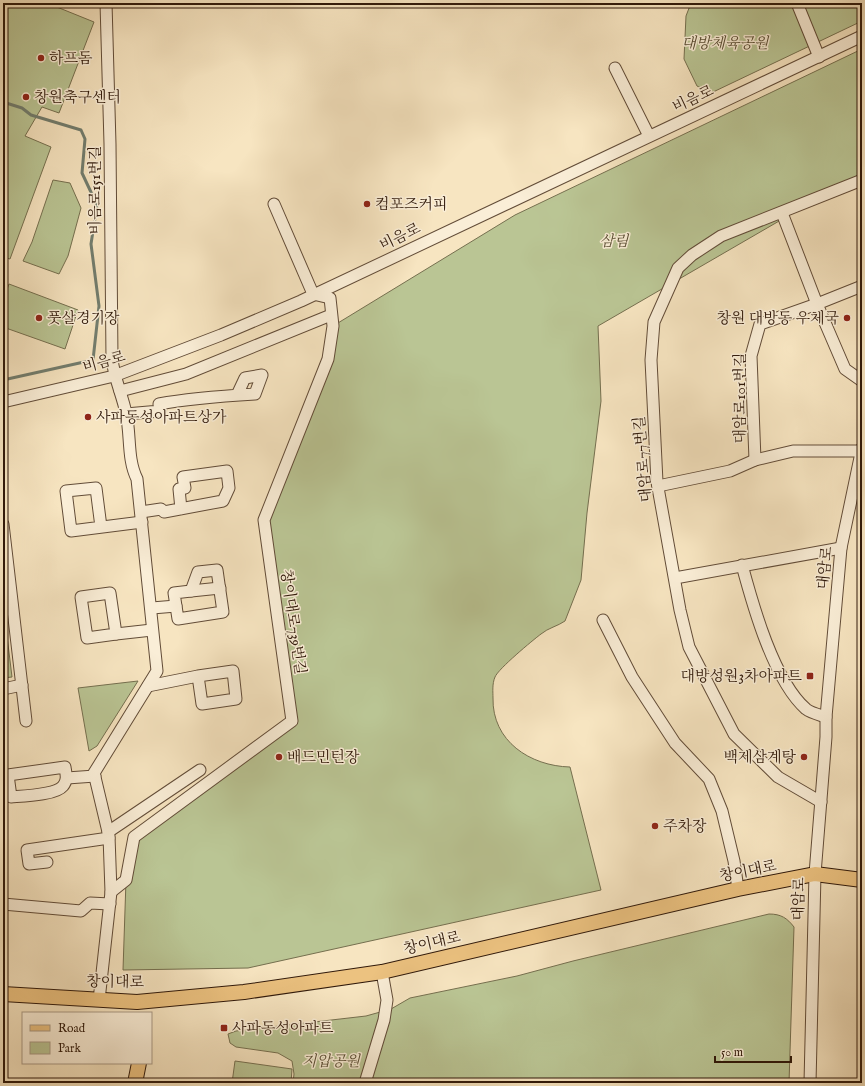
<svg xmlns="http://www.w3.org/2000/svg" width="865" height="1086" font-family="'IM FELL English','Noto Serif KR',serif">
  <rect width="100%" height="100%" fill="#f7e5c1"/>
  <filter id="stains"><feTurbulence type="fractalNoise" baseFrequency=".005" numOctaves="4"/><feColorMatrix values="0 0 0 0 .2 0 0 0 0 .09 0 0 0 0 .02 0 0 0 .5 -.17"/></filter>
  <radialGradient id="worn" r=".72"><stop offset=".6" stop-color="#630" stop-opacity="0"/><stop offset="1" stop-color="#630" stop-opacity=".3"/></radialGradient>
  <!-- green -->
  <g fill="#bac594" stroke="#756f4f">
    <path d="M3,3H47L94,22L59,113L42,107L25,136L51,147L10,259L3,257Z"/>
    <path d="M691,3H862V21L711,93L697,86L684,59L686,16Z"/>
    <path d="M862,49V173L598,326L601,401L587,513L581,580L565,621C558,626 548,628 541,634C533,640 498,669 495,677C492,684 493,692 493,698C492,741 530,766 570,767L601,890L248,968L123,970L126,880L134,837L292,721L264,520L328,359L333,326L515,215Z"/>
    <path d="M53,180L70,183L81,208L68,256L59,274L23,261L32,242Z"/>
    <path d="M9,284L78,310L65,349L3,327V300Z"/>
    <path d="M7,636L12,677L3,678V637Z"/>
    <path d="M138,681L97,746L89,751L78,688Z"/>
    <path d="M769,914C781,914 787,918 794,927L789,1083H293L294,1074L292,1061L278,1053L236,1047L230,1043L228,1034L236,1031L366,1016L391,1009L410,998L517,976L573,961Z"/>
    <path d="M235,1061L292,1069L291,1083H232Z"/>
  </g>
  <g fill="none" stroke-linecap="round" stroke-linejoin="round">
    <!-- stream -->
    <path stroke="#727d6e" stroke-width="3" d="M3,102L22,108L31,115L81,130L85,139L82,173L97,205L91,244L99,306L93,360L3,380"/>
    <!-- minor casing -->
    <g stroke="#624c38" stroke-width="13">
      <g id="minor">
        <path d="M797,3L819,57"/>
        <path d="M615,68L649,136"/>
        <path d="M782,213L817,304L845,369L862,381"/>
        <path d="M120,391L186,374L331,315"/>
        <path d="M3,402L114,376L221,335L301,301L862,36"/>
        <path d="M126,414L160,411L159,404C191,398 223,396 255,394L262,375L245,378L237,395"/>
        <path d="M755,460L751,356L760,324L817,304L862,286"/>
        <path d="M658,486L730,471L755,460L793,451H861"/>
        <path d="M141,512L161,509L164,512L223,501L229,488L227,471L183,477L185,488L179,489L181,509"/>
        <path d="M3,524L26,721"/>
        <path d="M101,527L96,488L66,491L71,531L142,522"/>
        <path d="M742,565C753,606 774,681 806,709C811,713 820,715 826,717"/>
        <path d="M217,570L223,612L178,619L174,593L191,591L198,572Z"/>
        <path d="M675,578L841,548"/>
        <path d="M191,591L220,588"/>
        <path d="M110,593L116,634L87,638L81,597Z"/>
        <path d="M152,608L176,606"/>
        <path d="M603,620L632,677L675,743L709,779L722,811L734,861L738,889"/>
        <path d="M116,634L152,630"/>
        <path d="M148,686L198,676L233,671L236,699L202,704L198,676"/>
        <path d="M3,689L22,685"/>
        <path d="M65,767C66,774 68,780 63,786C56,795 23,796 11,797L8,775Z"/>
        <path d="M67,778L95,776"/>
        <path d="M821,802L778,777L734,734L689,647L680,610L657,482L651,360L654,322L678,268L692,255L721,236L862,180"/>
        <path d="M108,832L200,770"/>
        <path d="M47,862L29,864L27,850L109,838"/>
        <path d="M111,892L126,880L134,837L292,721L264,520L328,359L333,326L330,298L313,294L274,204"/>
        <path d="M3,904L81,911L90,903L110,904"/>
        <path d="M99,1000L111,892L109,836L94,773L157,671L137,479C127,459 131,435 126,413C122,394 114,378 112,359L110,144L106,3"/>
        <path d="M365,1083L384,1020L387,1000L382,972"/>
        <path d="M810,1083L815,874L826,737V717L841,548L862,448"/>
      </g>
    </g>
    <!-- major casing -->
    <g stroke="#30190a" stroke-width="16">
      <g id="major">
        <path d="M3,994L137,1002L244,992L382,972L738,889L815,874L862,880"/>
        <path d="M135,1083L139,1063"/>
      </g>
    </g>
    <!-- minor -->
    <use href="#minor" stroke="#faeed7" stroke-width="11"/>
    <!-- major -->
    <use href="#major" stroke="#ecc280" stroke-width="14"/>
  </g>
  <!-- markers -->
  <g fill="#8f2418" stroke="#faeed7" stroke-width="1.5">
    <circle cx="41" cy="58" r="4"/>
    <circle cx="26" cy="97" r="4"/>
    <circle cx="367" cy="204" r="4"/>
    <circle cx="39" cy="318" r="4"/>
    <circle cx="847" cy="318" r="4"/>
    <circle cx="88" cy="417" r="4"/>
    <rect x="806" y="672" width="8" height="8" rx="2"/>
    <circle cx="279" cy="757" r="4"/>
    <circle cx="804" cy="757" r="4"/>
    <circle cx="655" cy="826" r="4"/>
    <rect x="220" y="1024" width="8" height="8" rx="2"/>
  </g>
  <g text-anchor="middle" dominant-baseline="central" stroke-width="3" stroke-linejoin="round" paint-order="stroke">
    <!-- park labels -->
    <g font-size="15" font-style="italic" fill="#594d33" stroke="#faeed7">
      <text x="725" y="43">대방체육공원</text>
      <text x="614" y="241">삼림</text>
      <text x="331" y="1061">지압공원</text>
    </g>
    <!-- poi labels -->
    <g font-size="15" fill="#30190a" stroke="#faeed7" text-anchor="start">
      <text x="49" y="58">하프돔</text>
      <text x="34" y="97">창원축구센터</text>
      <text x="375" y="204">컴포즈커피</text>
      <text x="47" y="318">풋살경기장</text>
      <text x="839" y="318" text-anchor="end">창원 대방동 우체국</text>
      <text x="96" y="417">사파동성아파트상가</text>
      <text x="802" y="676" text-anchor="end">대방성원3차아파트</text>
      <text x="287" y="757">배드민턴장</text>
      <text x="796" y="757" text-anchor="end">백제삼계탕</text>
      <text x="663" y="826">주차장</text>
      <text x="232" y="1028">사파동성아파트</text>
    </g>
    <!-- street labels -->
    <g font-size="15" fill="#30190a" stroke="#faeed7">
      <text transform="translate(693 99) rotate(-25)">비음로</text>
      <text transform="translate(95 190) rotate(-90)">비음로151번길</text>
      <text transform="translate(400 237) rotate(-26)">비음로</text>
      <text transform="translate(104 362) rotate(-16)">비음로</text>
      <text transform="translate(740 398) rotate(-90)">대암로101번길</text>
      <text transform="translate(643 459) rotate(-95)">대암로77번길</text>
      <text transform="translate(825 568) rotate(-84)">대암로</text>
      <text transform="translate(293 622) rotate(82)">창이대로739번길</text>
      <text transform="translate(748 871) rotate(-11)">창이대로</text>
      <text transform="translate(799 899) rotate(-89)">대암로</text>
      <text transform="translate(432 943) rotate(-13)">창이대로</text>
      <text transform="translate(115 982) rotate(1)">창이대로</text>
    </g>
  </g>
  <!-- margin -->
  <rect width="865" height="1086" fill="none" stroke="#f7e5c1" stroke-width="16"/>
  <rect x="4" y="4" width="857" height="1078" fill="none" stroke="#30190a" stroke-width="2"/>
  <rect x="8" y="8" width="849" height="1070" fill="none" stroke="#30190a"/>
  <!-- legend -->
  <rect x="22" y="1012" width="130" height="52" fill="#faeed7" stroke="#a99985"/>
  <rect x="30" y="1025" width="20" height="6" fill="#ecc280" stroke="#a99985"/>
  <text x="58" y="1032" font-size="12" fill="#30190a">Road</text>
  <rect x="30" y="1042" width="20" height="12" fill="#bac594" stroke="#a99985"/>
  <text x="58" y="1052" font-size="12" fill="#30190a">Park</text>
  <!-- scale -->
  <path d="M715 1056v6h76v-6" fill="none" stroke="#30190a" stroke-width="2"/>
  <text x="721" y="1056" font-size="12" fill="#30190a" stroke="#faeed7" stroke-width="3" paint-order="stroke">50 m</text>
  <rect width="100%" height="100%" filter="url(#stains)"/>
  <rect width="100%" height="100%" fill="url(#worn)"/>
</svg>
